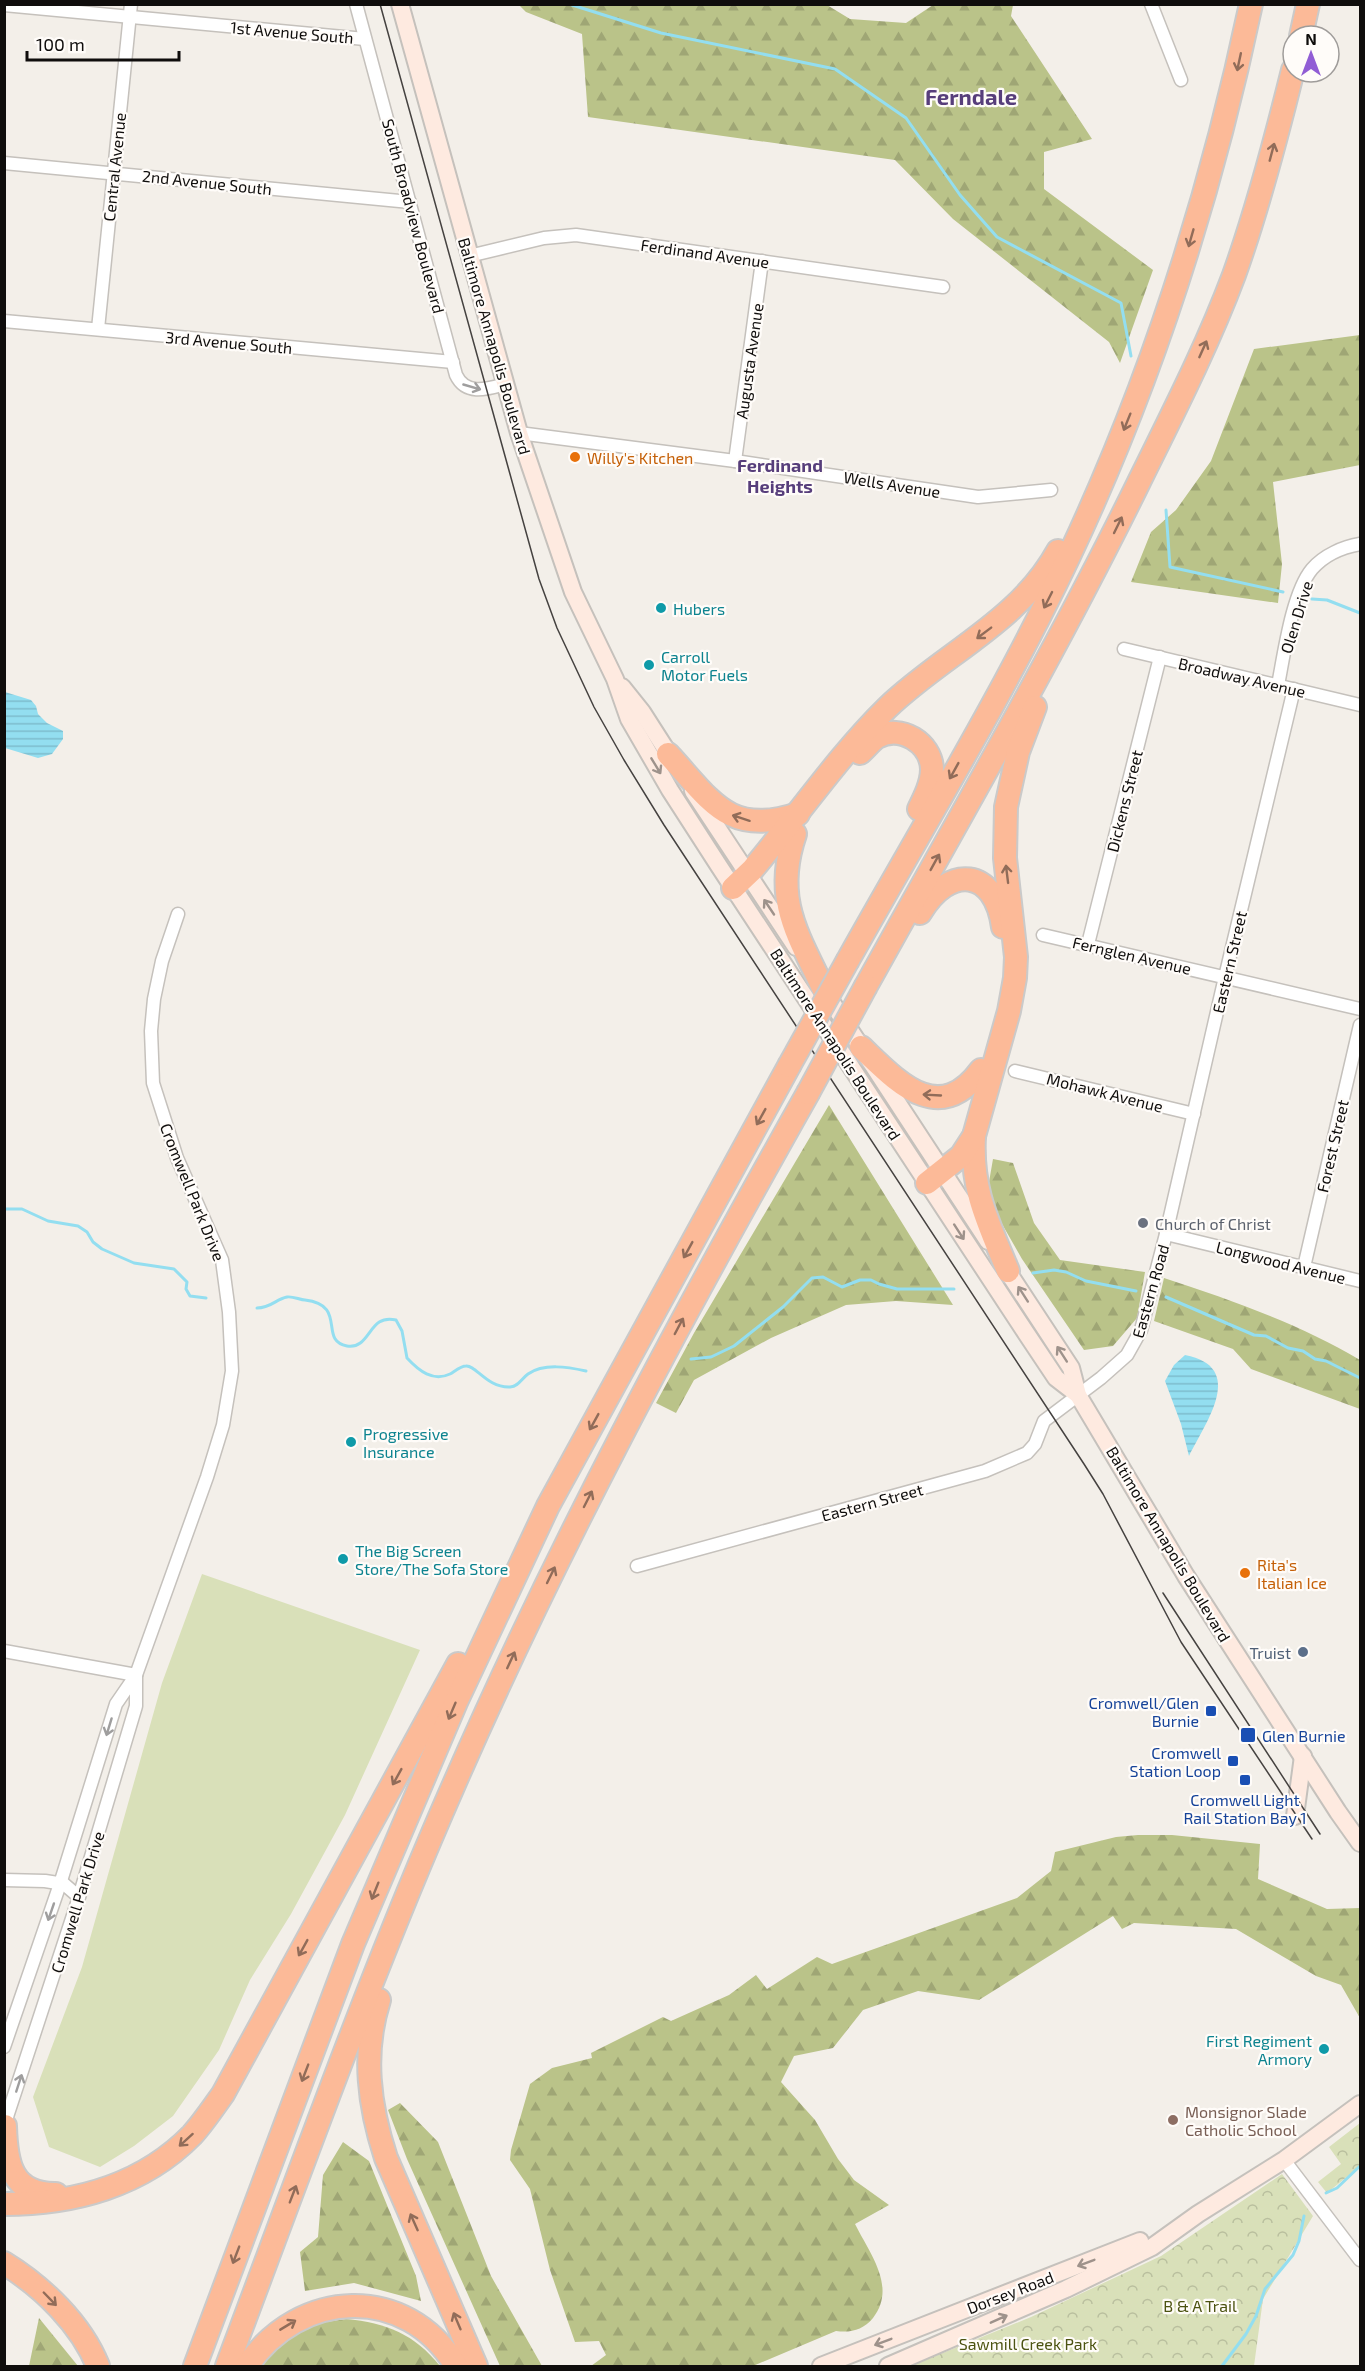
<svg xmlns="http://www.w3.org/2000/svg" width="1365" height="2371" font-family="'Exo 2',sans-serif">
  <defs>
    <pattern id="forest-firs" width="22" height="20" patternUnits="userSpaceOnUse" patternTransform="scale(1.5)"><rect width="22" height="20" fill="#bac389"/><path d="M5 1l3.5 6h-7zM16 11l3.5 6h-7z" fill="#9fa675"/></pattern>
    <pattern id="park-crowns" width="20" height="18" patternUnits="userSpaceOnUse" patternTransform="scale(1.5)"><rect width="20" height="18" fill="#d9e0b9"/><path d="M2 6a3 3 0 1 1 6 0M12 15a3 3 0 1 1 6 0" fill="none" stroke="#b9bf9e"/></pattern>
    <pattern id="water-rules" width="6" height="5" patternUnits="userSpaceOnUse" patternTransform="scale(1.5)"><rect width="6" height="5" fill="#93def0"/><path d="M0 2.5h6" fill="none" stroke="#7ebdcd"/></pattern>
  </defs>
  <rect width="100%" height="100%" fill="#f3efe9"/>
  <!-- grass -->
  <path fill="#d9e0b9" d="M202,1574L420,1650L345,1815L291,1914L250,1980L219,2050L173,2116L134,2146L100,2167L49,2147L33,2097L82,1967L162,1683Z"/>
  <!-- forest -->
  <g fill="url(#forest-firs)">
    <path d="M519,5H827L850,19L906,23L933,5H1013L1011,16L1092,139L1044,152V189L1153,270L1120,363L1109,342L953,219L895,160L588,117L582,34L526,12Z"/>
    <path d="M1360,335V465L1273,482L1282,564L1278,603L1131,582L1151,532L1176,510L1211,461L1254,349Z"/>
    <path d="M829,1105L953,1305L896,1301L846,1305L771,1338L694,1380L676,1413L656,1403L694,1333Z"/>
    <path d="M993,1159L1013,1163L1034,1223L1060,1260L1145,1272L1137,1318L1113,1346L1084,1350L1022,1259L994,1210L989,1182Z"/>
    <path d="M1164,1278C1231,1300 1300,1324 1360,1360V1409L1251,1369L1233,1349L1154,1321Z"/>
    <path d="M1138,1835H1172L1260,1844L1258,1879L1327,1909L1360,1908V2018L1341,1985L1316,1976L1236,1929L1134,1923L1122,1929L1113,1916L979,2000L918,1991L863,2010L833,2048L794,2056L781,2082L815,2120L838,2159L854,2180L889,2205L855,2224C870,2254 897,2287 873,2318C863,2330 851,2333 836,2331L753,2366H591L606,2355L599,2341L575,2342L550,2270L530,2189L510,2160L511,2150L530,2084L552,2068L592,2058L591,2053L663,2017L671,2021L729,1995L756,1975L767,1989L817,1957L832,1964L1017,1898L1051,1871L1055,1852L1116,1837Z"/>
    <path d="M400,2103L438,2142L491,2276L542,2366H500L407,2159L388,2110Z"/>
    <path d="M343,2142L369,2161L416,2276L421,2301L354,2283L305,2291L300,2252L318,2237L323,2175Z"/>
    <path d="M39,2318L78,2366H29Z"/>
    <path d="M346,2319C387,2323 414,2334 440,2366H262L271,2350L313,2324Z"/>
  </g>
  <!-- park -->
  <g fill="url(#park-crowns)">
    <path d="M1360,2123V2166L1327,2193L1318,2182L1341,2164L1329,2147Z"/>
    <path d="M1282,2174L1313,2216L1263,2299L1254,2366H911L1031,2317L1161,2256Z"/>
  </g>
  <!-- water -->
  <g fill="url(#water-rules)">
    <path d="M5,692L31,700L36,706L38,714L47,723L63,731V739L52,754L38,758L5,748Z"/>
    <path d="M1185,1355C1247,1367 1206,1422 1189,1456L1181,1424L1165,1381L1174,1365Z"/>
  </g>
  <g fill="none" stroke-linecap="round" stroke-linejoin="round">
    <!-- stream -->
    <g stroke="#93def0" stroke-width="3">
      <path d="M569,4L661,33L835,69L906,118L960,195L997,237L1121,303L1131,356"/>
      <path d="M1166,510L1170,567L1283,592"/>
      <path d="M1312,599L1327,600L1360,613"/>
      <path d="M4,1209H22L48,1221L78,1226L87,1232L93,1242L102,1249L134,1263L174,1269L187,1282L186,1289L190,1296L206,1298"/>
      <path d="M1033,1273L1054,1270L1066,1272L1086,1281L1136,1291"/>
      <path d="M1166,1297L1254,1335L1266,1336L1288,1348L1303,1351L1315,1359L1326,1361L1360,1378"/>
      <path d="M257,1308C271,1308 276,1299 287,1297C293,1296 300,1300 305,1300C348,1305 318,1341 347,1346C371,1350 368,1313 396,1320L402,1331L407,1358C419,1371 433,1382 450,1374C455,1371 461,1366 466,1366C476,1365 487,1388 510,1387C519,1386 521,1379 528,1374C544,1363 568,1367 586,1371"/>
      <path d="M691,1359L711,1357L734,1346L783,1307L812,1278L823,1277L842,1287L860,1280H871L879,1284L897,1289H954"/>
      <path d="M1326,2193L1337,2188L1360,2166"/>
      <path d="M1222,2366L1246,2334L1256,2316L1265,2289L1293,2255L1299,2241L1304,2216"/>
    </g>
    <!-- street casing -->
    <g stroke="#c5c1bc" stroke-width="15">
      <g id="street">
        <path d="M356,4L456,375C466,396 487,389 505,384"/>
        <path d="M1151,4L1181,80"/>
        <path d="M4,5L365,39"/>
        <path d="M4,163L410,202"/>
        <path d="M469,256L544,238L576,235L943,287"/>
        <path d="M4,321L453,362"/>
        <path d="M98,329L131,4"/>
        <path d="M519,433L735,461L978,497L1051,490"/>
        <path d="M735,461L762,261"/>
        <path d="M1124,649L1360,705"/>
        <path d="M1278,685C1284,655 1292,593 1312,569C1324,555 1343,547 1360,544"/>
        <path d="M1043,935L1360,1009"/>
        <path d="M1088,944L1160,657"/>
        <path d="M1015,1071L1194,1114"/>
        <path d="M1166,1234L1360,1281"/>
        <path d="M1304,1267L1360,1025"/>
        <path d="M637,1566L985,1471L1027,1453L1035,1444L1044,1421L1101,1378L1127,1355L1141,1330L1166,1234L1225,977L1294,689"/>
        <path d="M4,1651L136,1675"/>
        <path d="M4,1880L45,1881L64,1884L79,1897"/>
        <path d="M4,2047L60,1884L116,1704L136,1675L207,1477L223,1425L232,1371L229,1312L222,1260L177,1158L153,1083L151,1031L154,999L162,961L178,914"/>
        <path d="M4,2126L79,1897L136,1706V1676"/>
        <path d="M1284,2160L1360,2260"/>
      </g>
    </g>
    <!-- secondary casing -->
    <g stroke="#c5c1bc" stroke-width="20">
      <g id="secondary">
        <path d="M400,4L519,433L573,592L615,679L629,719L670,790L719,866L1026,1333L1056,1378L1078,1395"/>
        <path d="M622,687L642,712L674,762"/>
        <path d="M693,791L796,947"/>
        <path d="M823,989L988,1241"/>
        <path d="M1002,1263L1071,1368L1078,1395L1186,1576L1338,1812L1360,1843"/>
        <path d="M1295,1816L1303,1756"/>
        <path d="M821,2366L1140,2241"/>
        <path d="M888,2366L1066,2289L1152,2247L1198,2214L1284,2160L1360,2104"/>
      </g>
    </g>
    <!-- highway casing -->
    <g stroke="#cacaca" stroke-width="26">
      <g id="highway">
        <path d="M1301,36L1308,4"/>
        <path d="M860,753C866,748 871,741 877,737C901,724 931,743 932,769C932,783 925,797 919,809"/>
        <path d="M668,754C711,800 728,837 798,814"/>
        <path d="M795,834C773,899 797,933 824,990"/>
        <path d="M733,888L752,870C796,818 839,755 887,708C943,654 1019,622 1058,551"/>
        <path d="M920,913C949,864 995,868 1003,927"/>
        <path d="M848,960C923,826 1004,694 1069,556C1152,380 1211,194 1251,4"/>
        <path d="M866,986C958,820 1054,655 1138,484C1172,415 1207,347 1234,275C1258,208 1276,139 1293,70"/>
        <path d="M861,1047C896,1080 938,1128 981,1070"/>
        <path d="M974,1136C971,1191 988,1222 1008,1271"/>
        <path d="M927,1183L961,1156L974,1136L1009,1011L1015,978L1016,957L1005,858L1006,807L1018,752L1035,707"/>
        <path d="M379,2000C362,2053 369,2106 386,2158L476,2366"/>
        <path d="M5,2126C6,2162 11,2195 56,2194"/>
        <path d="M4,2204C73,2204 142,2186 192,2135C203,2123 213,2108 223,2094L458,1664"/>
        <path d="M4,2263C43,2287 81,2324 98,2366"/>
        <path d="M195,2366L353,1944L457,1700L548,1506L789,1066"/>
        <path d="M227,2366C300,2173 369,1978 452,1789C556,1550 680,1320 808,1093"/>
        <path d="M247,2366C299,2289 406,2283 456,2366"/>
      </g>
    </g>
    <!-- street -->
    <use href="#street" stroke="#fff" stroke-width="12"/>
    <!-- secondary -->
    <use href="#secondary" stroke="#feeae0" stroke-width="16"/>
    <!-- highway -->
    <use href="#highway" stroke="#fcba98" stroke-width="22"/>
    <!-- tram -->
    <g stroke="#454240" stroke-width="1.5">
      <path d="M380,4L539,579L557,628L594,707L624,760L664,825L1084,1464L1103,1494L1181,1642L1312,1839"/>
      <path d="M1163,1593L1320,1834"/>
    </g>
    <!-- highway-bridge casing -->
    <g stroke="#cacaca" stroke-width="26" stroke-linecap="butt">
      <g id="highway-bridge">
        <path d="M789,1066L848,960"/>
        <path d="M808,1093L866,986"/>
      </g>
    </g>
    <!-- highway-bridge -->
    <use href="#highway-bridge" stroke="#fcba98" stroke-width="22"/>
  </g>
  <!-- one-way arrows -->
  <defs><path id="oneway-shaft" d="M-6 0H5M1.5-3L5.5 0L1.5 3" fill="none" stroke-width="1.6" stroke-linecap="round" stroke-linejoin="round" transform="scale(1.5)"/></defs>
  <g stroke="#916c59">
    <use href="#oneway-shaft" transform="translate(1239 62) rotate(102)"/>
    <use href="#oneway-shaft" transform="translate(1272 152) rotate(-75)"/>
    <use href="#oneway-shaft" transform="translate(1191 238) rotate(106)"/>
    <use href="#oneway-shaft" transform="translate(1203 349) rotate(-66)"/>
    <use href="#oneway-shaft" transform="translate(1127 422) rotate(112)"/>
    <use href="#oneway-shaft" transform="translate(1118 525) rotate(-64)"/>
    <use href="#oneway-shaft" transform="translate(1048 600) rotate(117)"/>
    <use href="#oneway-shaft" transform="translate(984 633) rotate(143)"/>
    <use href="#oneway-shaft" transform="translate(954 771) rotate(119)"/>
    <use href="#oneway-shaft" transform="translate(741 818) rotate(-162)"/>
    <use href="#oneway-shaft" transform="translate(935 862) rotate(-61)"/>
    <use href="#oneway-shaft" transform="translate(1007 874) rotate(-97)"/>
    <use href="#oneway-shaft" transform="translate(932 1095) rotate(-177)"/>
    <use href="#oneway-shaft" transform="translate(761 1117) rotate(119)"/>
    <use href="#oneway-shaft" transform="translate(688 1250) rotate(119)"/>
    <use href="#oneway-shaft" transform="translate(679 1326) rotate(-62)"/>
    <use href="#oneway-shaft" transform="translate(594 1422) rotate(119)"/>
    <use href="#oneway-shaft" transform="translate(588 1499) rotate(-63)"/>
    <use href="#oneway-shaft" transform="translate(551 1575) rotate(-64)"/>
    <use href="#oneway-shaft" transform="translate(511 1660) rotate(-65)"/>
    <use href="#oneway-shaft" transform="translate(452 1711) rotate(113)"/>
    <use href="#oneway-shaft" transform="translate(397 1777) rotate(119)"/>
    <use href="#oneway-shaft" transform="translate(375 1891) rotate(112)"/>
    <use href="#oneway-shaft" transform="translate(303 1948) rotate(119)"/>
    <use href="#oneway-shaft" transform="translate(305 2073) rotate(111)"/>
    <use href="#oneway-shaft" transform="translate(186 2140) rotate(138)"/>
    <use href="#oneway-shaft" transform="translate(293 2194) rotate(-69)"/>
    <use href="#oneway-shaft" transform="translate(414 2222) rotate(-114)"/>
    <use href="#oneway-shaft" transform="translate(236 2255) rotate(111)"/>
    <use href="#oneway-shaft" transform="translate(50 2299) rotate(46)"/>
    <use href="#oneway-shaft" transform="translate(457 2321) rotate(-113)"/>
    <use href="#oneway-shaft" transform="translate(288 2325) rotate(-31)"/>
  </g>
  <g stroke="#9f9e9e">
    <use href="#oneway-shaft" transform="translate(472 387) rotate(16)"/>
    <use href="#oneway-shaft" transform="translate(109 1727) rotate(107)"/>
    <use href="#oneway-shaft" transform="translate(51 1912) rotate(109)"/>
    <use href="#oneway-shaft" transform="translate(19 2083) rotate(-72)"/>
  </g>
  <g stroke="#9e928b">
    <use href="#oneway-shaft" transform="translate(656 766) rotate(59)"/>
    <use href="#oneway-shaft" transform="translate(769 907) rotate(-124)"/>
    <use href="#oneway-shaft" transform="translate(959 1232) rotate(57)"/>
    <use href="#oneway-shaft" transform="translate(1023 1294) rotate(-123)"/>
    <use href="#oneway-shaft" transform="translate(1062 1354) rotate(-123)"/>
    <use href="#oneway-shaft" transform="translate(1086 2263) rotate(159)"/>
    <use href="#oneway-shaft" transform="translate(999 2319) rotate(-24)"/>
    <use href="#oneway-shaft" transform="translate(883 2342) rotate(159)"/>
  </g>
  <!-- markers -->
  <g fill="#e8710a" stroke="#fffcf9" stroke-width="2">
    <circle cx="575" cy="457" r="6"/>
    <circle cx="1245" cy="1573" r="6"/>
  </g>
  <g fill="#0f9aa8" stroke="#fffcf9" stroke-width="2">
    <circle cx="661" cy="608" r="6"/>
    <circle cx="649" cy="665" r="6"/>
    <circle cx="351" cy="1442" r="6"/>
    <circle cx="343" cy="1559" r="6"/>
    <circle cx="1324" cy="2049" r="6"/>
  </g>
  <circle fill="#6b7280" stroke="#fffcf9" stroke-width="2" cx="1143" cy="1223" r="6"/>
  <circle fill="#5c6f8a" stroke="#fffcf9" stroke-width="2" cx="1303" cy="1652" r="6"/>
  <g fill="#1a4fb4" stroke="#fffcf9" stroke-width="2">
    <rect x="1205" y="1705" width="12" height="12" rx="3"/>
    <rect x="1240" y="1727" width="16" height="16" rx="3"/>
    <rect x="1227" y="1755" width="12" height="12" rx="3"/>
    <rect x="1239" y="1774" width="12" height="12" rx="3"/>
  </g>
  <circle fill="#8d6e63" stroke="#fffcf9" stroke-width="2" cx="1173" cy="2120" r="6"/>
  <g text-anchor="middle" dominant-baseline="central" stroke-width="4.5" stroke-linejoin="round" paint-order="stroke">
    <!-- street labels -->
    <g font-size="16" fill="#0f0d0c" stroke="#fffcf9">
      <text transform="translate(292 32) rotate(5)">1st Avenue South</text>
      <text transform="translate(114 167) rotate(-84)">Central Avenue</text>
      <text transform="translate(207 182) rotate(6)">2nd Avenue South</text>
      <text transform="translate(414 216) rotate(75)">South Broadview Boulevard</text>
      <text transform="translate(705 253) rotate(8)">Ferdinand Avenue</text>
      <text transform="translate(229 342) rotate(5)">3rd Avenue South</text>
      <text transform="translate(495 346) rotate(74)">Baltimore Annapolis Boulevard</text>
      <text transform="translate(749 361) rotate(-82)">Augusta Avenue</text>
      <text transform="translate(892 484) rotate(9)">Wells Avenue</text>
      <text transform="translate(1296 617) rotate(-73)">Olen Drive</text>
      <text transform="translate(1242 677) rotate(13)">Broadway Avenue</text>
      <text transform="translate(1124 801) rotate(-76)">Dickens Street</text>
      <text transform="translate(1132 955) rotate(13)">Fernglen Avenue</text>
      <text transform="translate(1229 962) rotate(-77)">Eastern Street</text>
      <text transform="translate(836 1044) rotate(57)">Baltimore Annapolis Boulevard</text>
      <text transform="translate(1105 1092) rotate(14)">Mohawk Avenue</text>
      <text transform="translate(1332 1146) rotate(-77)">Forest Street</text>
      <text transform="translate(193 1192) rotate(68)">Cromwell Park Drive</text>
      <text transform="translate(1281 1262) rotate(14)">Longwood Avenue</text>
      <text transform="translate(1150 1291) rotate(-74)">Eastern Road</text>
      <text transform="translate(872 1502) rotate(-15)">Eastern Street</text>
      <text transform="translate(1169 1544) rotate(59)">Baltimore Annapolis Boulevard</text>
      <text transform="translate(77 1902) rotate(-73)">Cromwell Park Drive</text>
      <text transform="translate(1010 2292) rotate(-21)">Dorsey Road</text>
    </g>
    <!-- food labels -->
    <g font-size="16" fill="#c56008" stroke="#fffcf9" text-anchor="start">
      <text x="587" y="457">Willy's Kitchen</text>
      <text x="1257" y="1564">Rita's<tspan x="1257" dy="18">Italian Ice</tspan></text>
    </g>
    <!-- culture labels -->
    <g font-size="16" fill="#0d838f" stroke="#fffcf9" text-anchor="start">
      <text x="673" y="608">Hubers</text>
      <text x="661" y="656">Carroll<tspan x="661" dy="18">Motor Fuels</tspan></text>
      <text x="363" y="1433">Progressive<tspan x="363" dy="18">Insurance</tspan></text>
      <text x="355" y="1550">The Big Screen<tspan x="355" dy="18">Store/The Sofa Store</tspan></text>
      <text x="1312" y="2040" text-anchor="end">First Regiment<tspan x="1312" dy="18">Armory</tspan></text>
    </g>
    <!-- worship labels -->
    <g font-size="16" fill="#5b616d" stroke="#fffcf9" text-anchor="start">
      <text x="1155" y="1223">Church of Christ</text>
    </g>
    <!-- service labels -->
    <g font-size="16" fill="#4e5e75" stroke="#fffcf9" text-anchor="end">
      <text x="1291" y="1652">Truist</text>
    </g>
    <!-- transit labels -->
    <g font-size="16" fill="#164399" stroke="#fffcf9" text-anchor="end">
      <text x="1199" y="1702">Cromwell/Glen<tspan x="1199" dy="18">Burnie</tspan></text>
      <text x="1262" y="1735" text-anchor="start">Glen Burnie</text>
      <text x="1221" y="1752">Cromwell<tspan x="1221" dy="18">Station Loop</tspan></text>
      <text x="1245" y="1799" text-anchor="middle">Cromwell Light<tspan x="1245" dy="18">Rail Station Bay 1</tspan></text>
    </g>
    <!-- education labels -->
    <g font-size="16" fill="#785e54" stroke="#fffcf9" text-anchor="start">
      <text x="1185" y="2111">Monsignor Slade<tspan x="1185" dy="18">Catholic School</tspan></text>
    </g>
    <!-- park labels -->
    <g font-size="16" fill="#4c5311" stroke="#fffcf9">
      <text x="1200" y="2305">B &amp; A Trail</text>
      <text x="1028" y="2343">Sawmill Creek Park</text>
    </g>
    <!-- neighbourhood labels -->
    <g font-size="18" font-weight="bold" fill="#573e7b" stroke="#fffcf9">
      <text x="780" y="465">Ferdinand<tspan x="780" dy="21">Heights</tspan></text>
    </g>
    <!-- district labels -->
    <g font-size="22" font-weight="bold" fill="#573e7b" stroke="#fffcf9">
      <text x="971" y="96">Ferndale</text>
    </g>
  </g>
  <!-- border -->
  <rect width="1365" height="2371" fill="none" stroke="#0f0d0c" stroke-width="12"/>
  <!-- north arrow -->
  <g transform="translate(1311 54)"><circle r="28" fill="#fffcf9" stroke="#9f9c9a" stroke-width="1.5"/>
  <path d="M0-4.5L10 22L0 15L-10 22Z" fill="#915dd5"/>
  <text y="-9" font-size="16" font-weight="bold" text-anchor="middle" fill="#0f0d0c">N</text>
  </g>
  <!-- scale -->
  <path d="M27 51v9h152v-9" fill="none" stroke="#0f0d0c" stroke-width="3"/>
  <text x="36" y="51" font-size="18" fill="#0f0d0c" stroke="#fffcf9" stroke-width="4.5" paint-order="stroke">100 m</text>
</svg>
